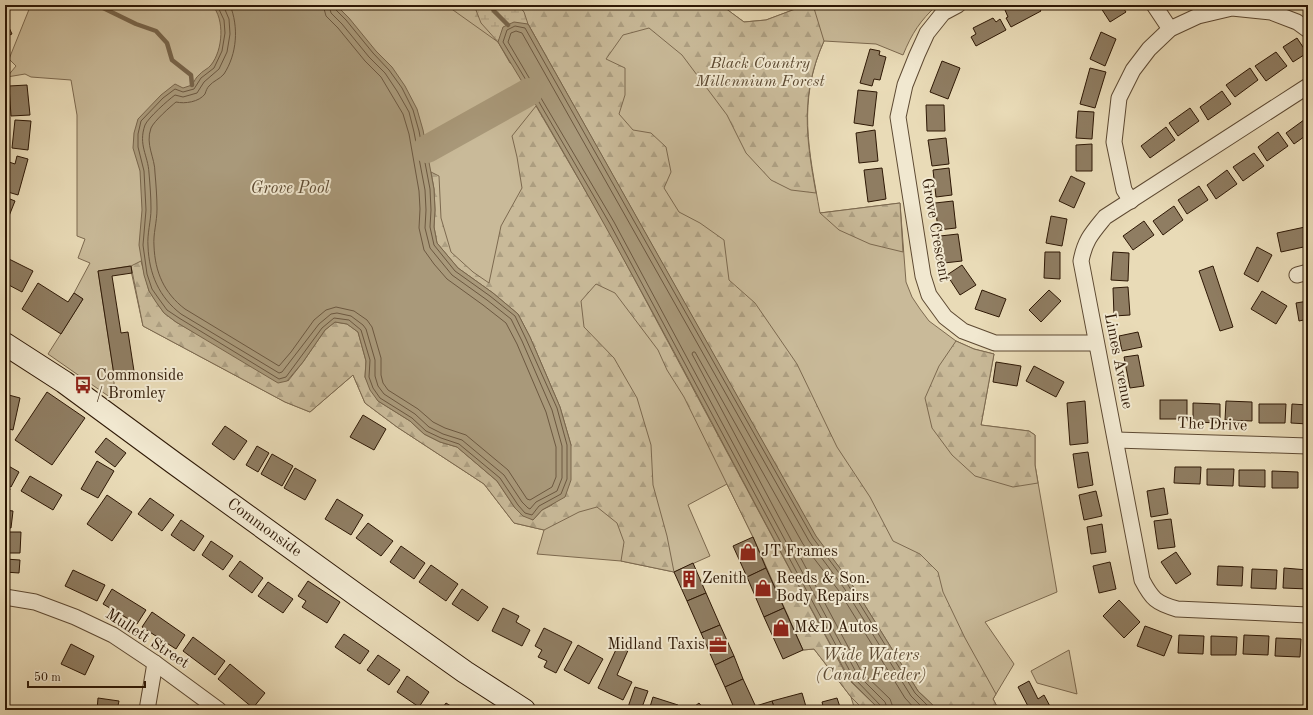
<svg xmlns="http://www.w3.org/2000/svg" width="1313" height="715" font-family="'Old Standard TT',serif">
  <defs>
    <pattern id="forest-firs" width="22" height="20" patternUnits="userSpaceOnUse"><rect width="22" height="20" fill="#c9ba99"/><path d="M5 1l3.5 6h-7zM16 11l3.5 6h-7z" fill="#ad9f82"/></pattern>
    <pattern id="wetland-marsh" width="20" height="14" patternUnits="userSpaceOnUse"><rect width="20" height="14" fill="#c9ba99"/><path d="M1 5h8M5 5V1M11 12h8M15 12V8" fill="none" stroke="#ad9f82"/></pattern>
  </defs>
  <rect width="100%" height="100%" fill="#e9dbb7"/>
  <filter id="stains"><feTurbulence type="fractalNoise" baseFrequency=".005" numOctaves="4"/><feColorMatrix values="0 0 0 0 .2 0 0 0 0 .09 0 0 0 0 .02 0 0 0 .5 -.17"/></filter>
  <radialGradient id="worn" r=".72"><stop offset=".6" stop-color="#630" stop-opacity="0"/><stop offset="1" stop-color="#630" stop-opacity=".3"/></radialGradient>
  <!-- green -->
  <g fill="#c9ba99" stroke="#7c694f">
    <path d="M29,5H721L744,22L766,20L806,5H937C920,21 912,33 903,55L876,44L824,41C797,101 809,151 820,213L900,203L906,282L912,297L920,309L929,321L956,341L974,349L994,354L981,425L1029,431L1035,435V465L1057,592L985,622L1014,664L993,699L999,710H855L851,697L814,649L803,650L753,537L727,484L688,505L710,556L674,572L621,561L537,554L544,530L514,523L484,484L397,427L365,403L353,375L310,412L285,402L143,326L130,266L98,271L114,375V400L48,354L83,299L74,293L90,263L78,258L85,239L77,236V115L71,80L31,77L25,74L7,77L16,66L9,59L30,7Z"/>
    <path d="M1069,650L1077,694L1037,683L1031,671Z"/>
  </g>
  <!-- forest -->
  <g fill="url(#forest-firs)" stroke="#7c694f">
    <path d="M446,5H721L744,22L766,20L806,5H813L824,41C800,94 806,138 816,193L791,190L771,180L746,153L727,115L682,55L649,28L623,35L606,59L625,68V95L619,114L633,130L651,133L666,147L671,172L664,188L679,212L700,223L724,240L729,280L755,303L797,364L837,447L870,497L893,541L920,554L938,572L943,592L965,638L996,694L993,699L999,710H938L918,691L851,583L816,537L528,24L498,42Z"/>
    <path d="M536,106L606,226L849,680L880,710H864L851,697L814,649L803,650L753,537L684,397L667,370L658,350L615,293L596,284L581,301L584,327L614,358L637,398L651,445L653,485L667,536L674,572L621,561L624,542L617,523L597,507L579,512L544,530L514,523L484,484L397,427L365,403L353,375L310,412L285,402L143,326L131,266L141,261L149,291L164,313L176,322L199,335L288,381L303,362L325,330L335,322L347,324L358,332L366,361L365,377L378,401L410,421L424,434L440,442L457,447L497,481L515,508L533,520L542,510L552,505L571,445L560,407L530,337L518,314L493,293L458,268L437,243L434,227L435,210L434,189L431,172L439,176L441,218L451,252L473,272L489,283L501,226L522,188L517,157L512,136Z"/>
    <path d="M900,203L903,252L870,244L839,230L820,213Z"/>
    <path d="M956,341L974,349L994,354L981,425L1029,431L1035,435V465L1038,483L1013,487L975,476L952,455L932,428L925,398L939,366Z"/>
  </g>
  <!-- wetland -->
  <path fill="url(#wetland-marsh)" stroke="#7c694f" d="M474,5H518L524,12L528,24L555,74L510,63L498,42L481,23Z"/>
  <!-- water -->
  <g fill="#a9997a" stroke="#78654b">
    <path d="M212,5H336L349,18L376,51L392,67L405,86L417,109L423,130L434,189L435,210L434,227L437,243L458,268L493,293L518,314L530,337L560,407L571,445V480L565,497L542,510L533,520L523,516L515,508L497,481L457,447L440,442L424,434L410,421L378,401L370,390L365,377L366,361L358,332L347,324L335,322L325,330L303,362L287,381L278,383L176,322L164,313L156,302L149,291L144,275L139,245L142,210L140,171L133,148L134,133L138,119L161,95L175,84L183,88L192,85C194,82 196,77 199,75C202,71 208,69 211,65C223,50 225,19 212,5Z"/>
    <path d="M514,22L528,24L816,536L851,583L918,691L938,710H880L850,680C733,467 625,249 498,42L503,27Z"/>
  </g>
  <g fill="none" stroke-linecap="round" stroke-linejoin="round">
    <!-- shore -->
    <g stroke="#6c5840" stroke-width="1">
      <path d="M217,5L224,20L225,33L222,51L214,68L201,78L194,89L183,92L175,89L163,98L141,121L138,134V147L144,171L146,210L143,245L147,274L152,289L159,299L167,310L179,318L279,379L286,377L322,328L334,318L349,320L361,330L370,360L369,377L373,388L380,398L412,418L426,431L441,438L459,444L500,478L518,505L525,513L532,515L539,506L561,494L567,479V445L557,408L526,339L515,316L490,296L455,271L434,245L430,227L431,210L430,189L419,131L413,110L402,88L389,70L373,53L346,20L335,9L334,5"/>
      <path d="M223,5L229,19L230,34L227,52L219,69L204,82L197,93L183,97L175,95C168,100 148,118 145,125C138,145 148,155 149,173C150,185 151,197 151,209C151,221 147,234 148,246C149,274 159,297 181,314L279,373L282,372L319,324L331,314L337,313L351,316L363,325L366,329L375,360V376L378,386L384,394L415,414L429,427L443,434L462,440L504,475L522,502L528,508L530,509L536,502L557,491L562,478V446L552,410L522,341L511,319L487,300L452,275L430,248L425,228L426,210L425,190L414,132L409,112L397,91L385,73L369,57L342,24L331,13L329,5"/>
      <path d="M230,5C239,27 237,54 224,74C220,79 213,81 209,86C207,88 206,91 205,94C199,102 185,104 176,102C170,107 154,121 151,128C145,145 155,157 155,173C156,185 157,197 157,209C157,222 153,234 154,246C155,272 164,293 185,309L279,366L291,352L314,320L326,310L336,307L354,311L367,320L372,327L381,358V375L383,383L388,390L418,409L433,422L445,428L466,435L508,470L527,499L530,500L552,487L556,477V447L546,412L517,344L506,323L483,305L447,279L434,264L424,250L419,228L420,209L419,191L409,134L403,114L381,77L365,61L338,28L326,16L323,5"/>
      <path d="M883,710L881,706L853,677L610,224L532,90L503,42L507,30L515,26L525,28L813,538L848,585L915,693L932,710"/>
      <path d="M888,710L885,702L857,674L614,222L508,42L511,33L516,31L522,33L809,541L844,588L911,696L925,710"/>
      <path d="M894,710L890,699L861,671L692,354L693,352H695L803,544L839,591L905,698L916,710"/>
    </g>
    <!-- stream -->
    <g stroke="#78654b" stroke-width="4.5">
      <path d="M97,5L136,24L156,31L167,43L172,60L191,75L192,85"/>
      <path d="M491,5L494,11L508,25"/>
    </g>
    <!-- river -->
    <path stroke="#a9997a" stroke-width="28" d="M427,149L529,92"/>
  </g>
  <!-- building -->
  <g fill="#8f7d62" stroke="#2e1805">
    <path d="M1015,5H1037L1041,11L1011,27L1006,18L1008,17L1005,10Z"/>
    <path d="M1099,5H1121L1126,12L1110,22Z"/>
    <path d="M993,18L996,22L1000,19L1006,30L976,46L971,37L976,34L973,28Z"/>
    <path d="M5,19L12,34L5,37Z"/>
    <path d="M1101,32L1116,39L1105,66L1090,59Z"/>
    <path d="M1297,38L1307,53L1293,62L1283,47Z"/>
    <path d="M870,49L880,51L879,55L886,57L880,80L874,79L872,86L860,83Z"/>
    <path d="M1276,52L1287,66L1266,81L1255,66Z"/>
    <path d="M942,61L960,68L948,99L930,92Z"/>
    <path d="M1090,68L1106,72L1095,108L1080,104Z"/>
    <path d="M1250,68L1258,80L1235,97L1226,85Z"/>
    <path d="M27,85L30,115L11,116L9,86Z"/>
    <path d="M858,90L877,92L873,126L854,123Z"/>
    <path d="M1222,91L1231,104L1208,120L1200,107Z"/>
    <path d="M926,105H944L945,131H927Z"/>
    <path d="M1190,108L1199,121L1178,136L1169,123Z"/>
    <path d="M1078,111L1094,112L1092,139L1076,138Z"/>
    <path d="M1308,117V134L1294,144L1286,133Z"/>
    <path d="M15,120L31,121L28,150L12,148Z"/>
    <path d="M1166,127L1175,140L1150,158L1141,146Z"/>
    <path d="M875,130L878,161L859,163L856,133Z"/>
    <path d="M1278,132L1288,146L1267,161L1258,147Z"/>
    <path d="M946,138L949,164L932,166L928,140Z"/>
    <path d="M1092,144V171H1076V145Z"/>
    <path d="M1254,153L1264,166L1243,181L1233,167Z"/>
    <path d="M17,156L28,159L18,195L8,192L9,186L5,185V176L9,162L15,164Z"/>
    <path d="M882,168L886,199L868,202L864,170Z"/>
    <path d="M949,168L952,195L936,197L933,170Z"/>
    <path d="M1227,170L1237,184L1216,199L1207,185Z"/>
    <path d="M1071,176L1085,183L1074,208L1059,201Z"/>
    <path d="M1199,186L1208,200L1187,214L1178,200Z"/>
    <path d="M5,197L15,201L5,226Z"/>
    <path d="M953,201L956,228L938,230L935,203Z"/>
    <path d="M1174,206L1183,220L1163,235L1153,221Z"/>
    <path d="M1051,216L1067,219L1062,246L1046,243Z"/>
    <path d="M1144,221L1154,235L1133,250L1123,236Z"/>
    <path d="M1305,227L1308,239V246L1281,252L1277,233Z"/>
    <path d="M958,234L962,261L944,263L940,236Z"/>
    <path d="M1257,247L1272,255L1258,282L1244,274Z"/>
    <path d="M1045,252H1060V279L1044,278Z"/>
    <path d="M1113,252L1129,253L1128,281L1111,280Z"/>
    <path d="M5,257L33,271L22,292L5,283Z"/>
    <path d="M962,265L976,285L960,295L947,275Z"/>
    <path d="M131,266L132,273L112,276L121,333L128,332L134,371L114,375L98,271Z"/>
    <path d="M1213,266L1233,327L1220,331L1199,271Z"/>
    <path d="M38,283L68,302L74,293L83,299L61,334L22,309Z"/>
    <path d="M1128,287L1130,315L1114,316L1113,288Z"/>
    <path d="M982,290L1006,299L999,317L975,309Z"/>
    <path d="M1049,290L1061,301L1041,322L1029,310Z"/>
    <path d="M1262,291L1287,306L1276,324L1251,309Z"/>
    <path d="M1308,301V319L1299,321L1296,303Z"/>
    <path d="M1138,332L1142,347L1122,351L1119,336Z"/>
    <path d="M1138,355L1144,386L1130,388L1124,357Z"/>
    <path d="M996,362L1021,366L1017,386L993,382Z"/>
    <path d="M1034,366L1064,382L1056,397L1026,381Z"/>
    <path d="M47,392L85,418L52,465L15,440Z"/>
    <path d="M5,394L20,398L13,430L5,428Z"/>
    <rect x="1160" y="400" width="27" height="19"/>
    <path d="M1085,401L1088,443L1070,445L1067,403Z"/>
    <path d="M1226,401L1252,402V421L1225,420Z"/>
    <path d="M1193,403L1220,404V423L1193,422Z"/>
    <path d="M1259,404H1286L1285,423H1259Z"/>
    <path d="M1292,404L1308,405V424L1291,423Z"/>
    <path d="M363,415L386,429L374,450L350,437Z"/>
    <path d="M225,426L247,441L234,460L212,444Z"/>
    <path d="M106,438L126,453L115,467L95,452Z"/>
    <path d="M257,446L269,453L258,472L246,465Z"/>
    <path d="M1088,452L1093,485L1078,488L1073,454Z"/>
    <path d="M272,454L293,466L282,486L261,474Z"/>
    <path d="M97,461L114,471L98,498L81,489Z"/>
    <path d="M5,464L19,472L11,487L5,483Z"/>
    <path d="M1175,467H1201L1200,484L1174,483Z"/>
    <path d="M295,468L316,480L305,500L284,488Z"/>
    <path d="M1207,469H1234L1233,486L1207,485Z"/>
    <path d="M1239,470H1265V487L1239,486Z"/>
    <path d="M1272,471L1298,472V488H1272Z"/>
    <rect x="1305" y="471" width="3" height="16"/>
    <path d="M30,476L62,495L53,510L21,491Z"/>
    <path d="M5,488L10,489L5,503Z"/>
    <path d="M1164,488L1168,514L1151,517L1147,491Z"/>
    <path d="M1096,491L1102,516L1084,520L1079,495Z"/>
    <path d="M107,495L132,512L112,541L87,524Z"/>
    <path d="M150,498L174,515L162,531L138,514Z"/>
    <path d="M337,499L363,515L351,535L325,519Z"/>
    <path d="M5,510L13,511L11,528L5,527Z"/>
    <path d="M1171,519L1175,547L1158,549L1154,521Z"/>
    <path d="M181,520L204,536L194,551L171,535Z"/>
    <path d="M368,523L393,541L381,556L356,538Z"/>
    <path d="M1102,524L1106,552L1091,554L1087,527Z"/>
    <path d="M5,532H21L20,553H5Z"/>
    <path d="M753,537L766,568L747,577L733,546Z"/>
    <path d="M211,541L233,556L223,570L202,555Z"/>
    <path d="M401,546L425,563L414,579L390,562Z"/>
    <path d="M1176,552L1191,574L1176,584L1161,562Z"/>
    <path d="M5,559L20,560L19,573L5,572Z"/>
    <path d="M240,561L263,578L252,593L229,576Z"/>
    <path d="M1110,562L1116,589L1099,593L1093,566Z"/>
    <path d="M693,563L706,593L687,601L674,572Z"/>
    <path d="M431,565L458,584L446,601L419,582Z"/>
    <path d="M1218,566L1243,567L1242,586L1217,585Z"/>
    <path d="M766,568L784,608L764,617L747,577Z"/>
    <path d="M1284,568L1308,570V589L1283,588Z"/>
    <path d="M1252,569L1277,570L1276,589L1251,588Z"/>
    <path d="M73,570L105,585L97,601L65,586Z"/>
    <path d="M308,581L340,602L327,623L302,607L306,601L298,596Z"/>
    <path d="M268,582L293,599L283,613L258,596Z"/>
    <path d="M112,589L146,610L137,624L103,604Z"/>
    <path d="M462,589L488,607L478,621L452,604Z"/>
    <path d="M706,593L720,625L701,633L687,601Z"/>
    <path d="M1119,600L1140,622L1124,638L1103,616Z"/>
    <path d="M503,608L519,616L516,622L530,630L522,646L492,631Z"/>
    <path d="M784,608L803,650L783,659L764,617Z"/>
    <path d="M152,612L185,635L176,649L142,627Z"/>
    <path d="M720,625L734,656L715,665L701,633Z"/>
    <path d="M1145,626L1172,636L1164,656L1137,646Z"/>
    <path d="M544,628L572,642L556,673L544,667L547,661L538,657L542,650L535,646Z"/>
    <path d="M344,634L369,651L360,664L335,647Z"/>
    <path d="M1179,635L1204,636L1203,654L1178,653Z"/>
    <path d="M1244,635L1269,636L1268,655L1243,654Z"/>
    <path d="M1211,636L1237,637L1236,655H1211Z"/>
    <path d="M193,637L225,661L215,675L183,651Z"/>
    <path d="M1276,638L1301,639L1300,657L1275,656Z"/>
    <path d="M620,641L630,646L617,675L632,682L623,700L598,688Z"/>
    <rect x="5" y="642" width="2" height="28"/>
    <path d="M71,644L94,656L85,675L61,664Z"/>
    <path d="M578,645L603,659L589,684L564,670Z"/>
    <path d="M378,655L400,670L389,685L367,670Z"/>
    <path d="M734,656L743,679L725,687L715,665Z"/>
    <path d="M230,664L265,693L253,708L218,679Z"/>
    <path d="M407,676L429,692L419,707L397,692Z"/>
    <path d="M743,679L755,705L742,710H735L725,687Z"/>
    <path d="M1029,681L1038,699L1044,695L1052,710H1030L1018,687Z"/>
    <path d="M635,687L648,691L641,710H627Z"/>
    <path d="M802,693L807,710H775L772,701Z"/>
    <path d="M653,697L678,705L676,710H649Z"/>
    <path d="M98,698L119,701L117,710H97Z"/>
    <path d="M837,698L841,710H824L822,702Z"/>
    <path d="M772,701L775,710H743Z"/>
    <path d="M446,703L457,710H441Z"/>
    <path d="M699,703L704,709L703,710H690Z"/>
  </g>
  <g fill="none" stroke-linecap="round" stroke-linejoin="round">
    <!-- minor casing -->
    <g stroke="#5d4932" stroke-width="17">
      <g id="minor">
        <path d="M958,5L943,13L927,33L917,55L905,85L898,117L923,276L929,295L945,317L963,331L995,343H1096"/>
        <path d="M1154,5L1170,29"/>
        <path d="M1308,86L1105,217C1092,233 1085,240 1081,261L1142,580C1152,599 1156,603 1177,609L1308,615"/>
        <path d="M1131,201L1124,190L1114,142L1119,98L1133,70L1149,49L1170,29L1198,16L1232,8L1271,12L1297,22L1308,30"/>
        <path d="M1297,275L1308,272"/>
        <path d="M1116,440L1308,446"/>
        <path d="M5,597L35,602L75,617L113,635L155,663L219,710"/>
        <path d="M147,710L155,663"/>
      </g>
    </g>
    <!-- secondary casing -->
    <g stroke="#2e1805" stroke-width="24">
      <path id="secondary" d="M5,344L64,382L174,463L358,596L465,672L524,710"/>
    </g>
    <!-- minor -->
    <use href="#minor" stroke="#f1e8d0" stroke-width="15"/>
    <!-- secondary -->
    <use href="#secondary" stroke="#f1e8d0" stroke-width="22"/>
  </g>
  <!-- icons -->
  <defs>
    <g id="bus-bare" transform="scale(1.38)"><path d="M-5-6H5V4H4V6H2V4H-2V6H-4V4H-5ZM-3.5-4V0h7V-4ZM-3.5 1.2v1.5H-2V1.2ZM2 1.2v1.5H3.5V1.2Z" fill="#8f2418" stroke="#f1e8d0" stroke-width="2.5" paint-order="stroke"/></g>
    <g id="shop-bare" transform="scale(1.38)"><path d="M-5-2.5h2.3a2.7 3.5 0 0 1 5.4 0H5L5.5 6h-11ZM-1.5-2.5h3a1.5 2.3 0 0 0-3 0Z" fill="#8f2418" stroke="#f1e8d0" stroke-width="2.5" paint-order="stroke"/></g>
    <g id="building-bare" transform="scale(1.38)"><path d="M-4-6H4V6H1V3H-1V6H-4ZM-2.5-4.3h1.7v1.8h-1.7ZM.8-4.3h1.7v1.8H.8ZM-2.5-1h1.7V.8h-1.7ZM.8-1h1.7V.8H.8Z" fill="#8f2418" stroke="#f1e8d0" stroke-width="2.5" paint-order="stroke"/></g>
    <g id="office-bare" transform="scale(1.38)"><path d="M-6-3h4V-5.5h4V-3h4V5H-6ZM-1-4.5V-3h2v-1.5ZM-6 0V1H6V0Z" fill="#8f2418" stroke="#f1e8d0" stroke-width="2.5" paint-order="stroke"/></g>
  </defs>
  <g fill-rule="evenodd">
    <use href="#bus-bare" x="83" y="385"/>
    <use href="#shop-bare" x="748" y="552"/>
    <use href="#building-bare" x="689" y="579"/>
    <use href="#shop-bare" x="763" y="588"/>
    <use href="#shop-bare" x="781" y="628"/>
    <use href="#office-bare" x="718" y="645"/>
  </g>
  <g text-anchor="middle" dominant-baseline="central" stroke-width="4" stroke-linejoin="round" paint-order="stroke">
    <!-- park labels -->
    <g font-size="16" font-style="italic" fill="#5c4931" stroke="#f1e8d0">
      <text x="760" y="64">Black Country<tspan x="760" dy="18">Millennium Forest</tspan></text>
    </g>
    <!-- street labels -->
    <g font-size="16" fill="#2e1805" stroke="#f1e8d0">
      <text transform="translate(935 230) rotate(80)">Grove Crescent</text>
      <text transform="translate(1118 361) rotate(79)">Limes Avenue</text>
      <text transform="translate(1212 425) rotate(2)">The Drive</text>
      <text transform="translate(264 528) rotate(36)">Commonside</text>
      <text transform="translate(147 639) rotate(33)">Mullett Street</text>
    </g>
    <!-- poi labels -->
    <g font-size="16" fill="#2e1805" stroke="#f1e8d0" text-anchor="start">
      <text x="96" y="376">Commonside<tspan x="96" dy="18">/ Bromley</tspan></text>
      <text x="761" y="552">JT Frames</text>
      <text x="702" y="579">Zenith</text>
      <text x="776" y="579">Reeds &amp; Son.<tspan x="776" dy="18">Body Repairs</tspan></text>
      <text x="794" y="628">M&amp;D Autos</text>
      <text x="705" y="645" text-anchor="end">Midland Taxis</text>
    </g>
    <!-- water labels -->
    <g font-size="17" font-style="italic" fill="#5f4c34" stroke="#f1e8d0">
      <text x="290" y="188">Grove Pool</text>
      <text x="871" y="655">Wide Waters<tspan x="871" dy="20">(Canal Feeder)</tspan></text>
    </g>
  </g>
  <!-- margin -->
  <rect width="1313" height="715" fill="none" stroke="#e9dbb7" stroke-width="20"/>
  <rect x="6" y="6" width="1301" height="703" fill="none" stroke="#2e1805" stroke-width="2"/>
  <rect x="10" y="10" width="1293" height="695" fill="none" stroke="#2e1805"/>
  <!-- scale -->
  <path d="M28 681v6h117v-6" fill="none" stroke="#2e1805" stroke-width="2"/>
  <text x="34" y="681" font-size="12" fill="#2e1805" stroke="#f1e8d0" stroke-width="3" paint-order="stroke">50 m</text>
  <rect width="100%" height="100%" filter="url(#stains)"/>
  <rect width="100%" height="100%" fill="url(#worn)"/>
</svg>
